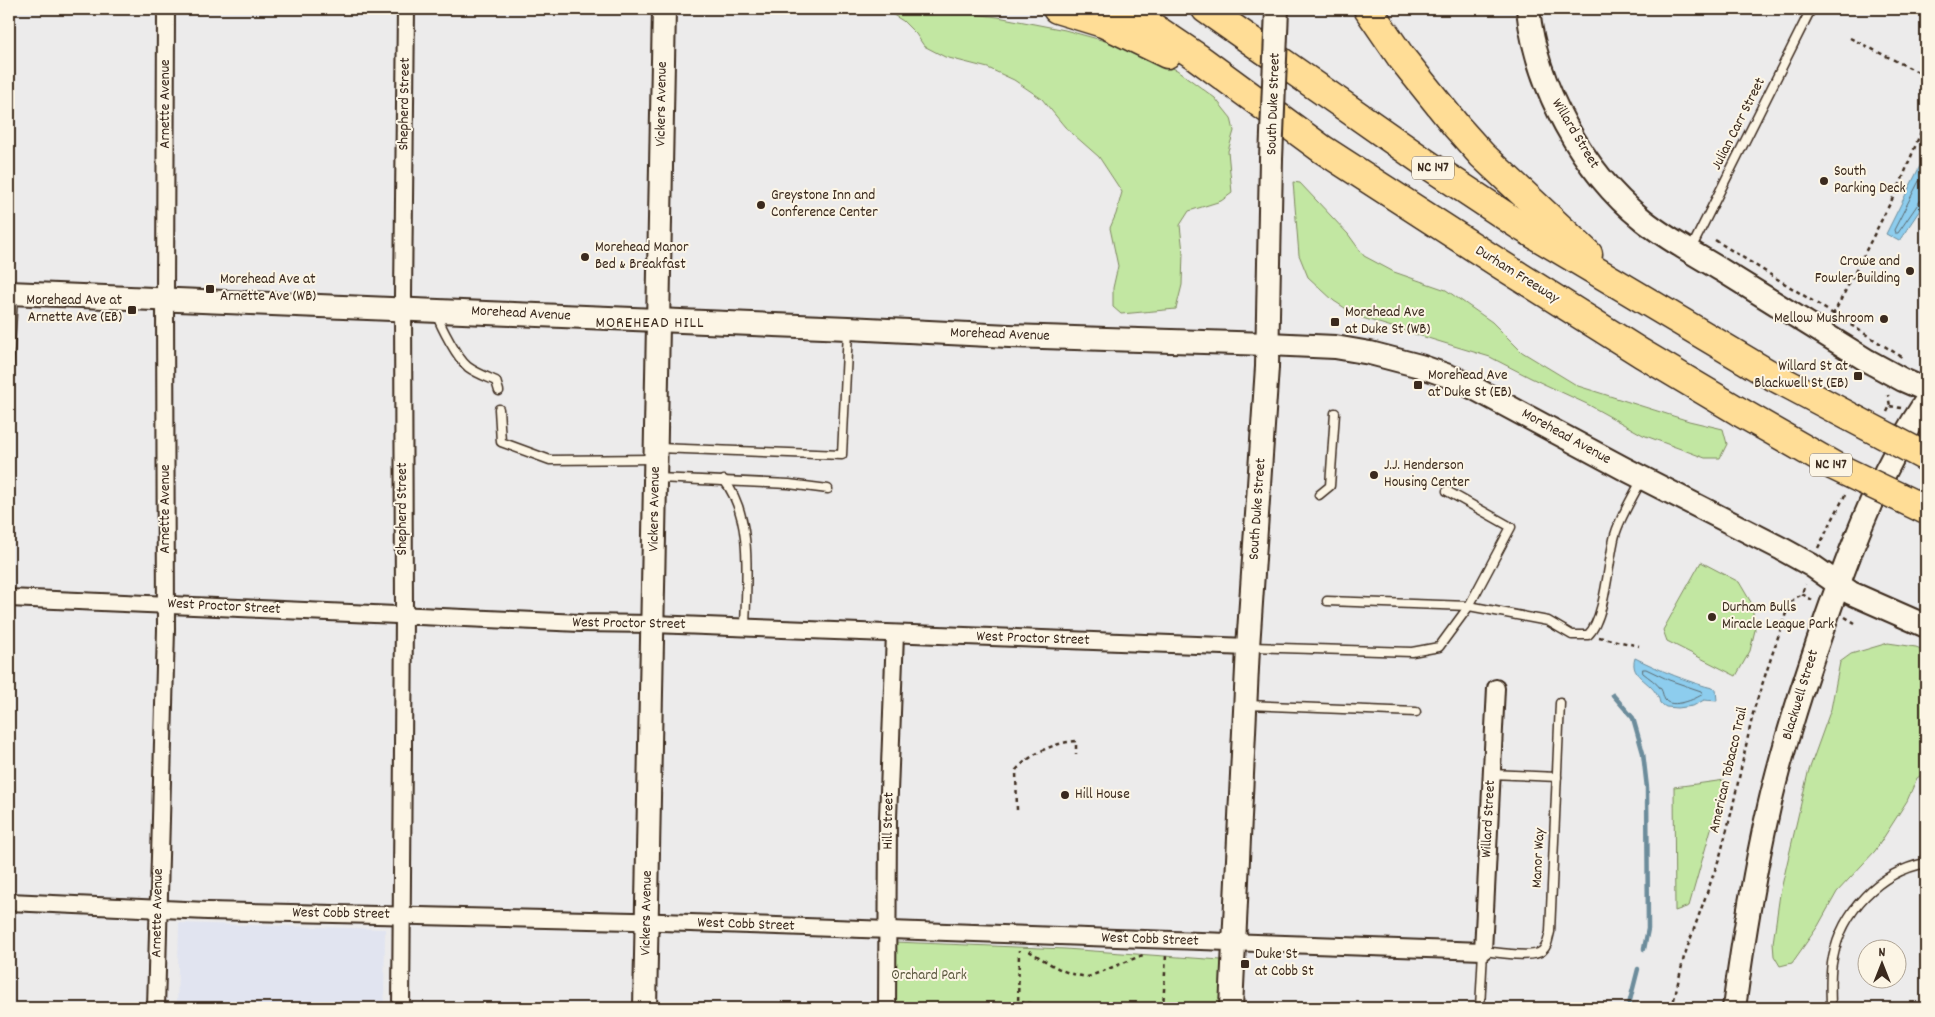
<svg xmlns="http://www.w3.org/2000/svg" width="1935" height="1017" font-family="Dekko,sans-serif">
  <rect width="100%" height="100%" fill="#ecebeb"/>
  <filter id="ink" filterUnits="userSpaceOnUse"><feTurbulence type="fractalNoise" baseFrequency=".02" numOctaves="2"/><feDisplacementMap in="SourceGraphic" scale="10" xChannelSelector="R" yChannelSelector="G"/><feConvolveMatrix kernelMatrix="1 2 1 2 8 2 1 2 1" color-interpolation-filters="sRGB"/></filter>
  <g filter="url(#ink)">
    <!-- built -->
    <path fill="#e1e4f0" d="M179,923L385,929L384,1008H177Z"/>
    <!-- green -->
    <g fill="#c2e7a2" stroke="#7e8860">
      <path d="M891,9H925L951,14H973L998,17L1065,30L1116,44L1177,70L1215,98L1231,118L1234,131L1228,151L1232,193L1221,201L1189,211L1180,225L1183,252L1182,285L1176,309L1121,314L1113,307V288L1118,266L1110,228L1116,214L1122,192L1099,157L1065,127L1042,99L1014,80L988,68L945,57L924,46L916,34L903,21L887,11Z"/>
      <path d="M1293,182L1300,183L1348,234L1364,256L1394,272L1446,290L1492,322L1522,352L1578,386L1689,421L1723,429L1727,444L1720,458H1705L1643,435L1587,404L1531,378L1490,357L1359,317L1334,301L1308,277L1299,255Z"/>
      <path d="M1701,562L1739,582L1752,604L1755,630L1750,651L1736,676L1667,641L1663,630Z"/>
      <path d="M1888,643L1916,647L1926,651V772L1917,778L1907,801L1875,851L1837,892L1818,926L1792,963L1780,966L1774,956L1773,943L1780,894L1808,773L1831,709L1840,662L1851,654Z"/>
      <path d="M1725,780L1689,906L1675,911L1674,787Z"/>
      <path d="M895,942L1065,949L1221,960L1220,1008H895Z"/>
    </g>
    <!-- water -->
    <g fill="#8dcdee" stroke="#6c8c9b">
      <path d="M1926,154V163L1921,174L1926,177V201L1899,241L1886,234Z"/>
      <path d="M1635,658C1662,671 1687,682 1716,689L1717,701L1704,700L1693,706L1678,708L1666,707L1660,703C1656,681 1628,679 1635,658Z"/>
    </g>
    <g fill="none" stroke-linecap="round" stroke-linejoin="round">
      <!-- shore -->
      <g stroke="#5c6b71" stroke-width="1">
        <path d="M1926,181H1919L1894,230L1895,233H1898L1920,201L1926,199"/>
        <path d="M1643,669H1646L1669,680L1701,691L1703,694C1696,699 1672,709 1665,700C1663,697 1663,692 1661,689C1656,682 1649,678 1643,673Z"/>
      </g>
      <!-- stream -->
      <g stroke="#6c8c9b" stroke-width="4.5">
        <path d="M1613,695L1633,718L1643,753L1647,788L1648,929L1644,949"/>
        <path d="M1628,1008L1638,969"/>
      </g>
      <!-- lane casing -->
      <g stroke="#3b2a1e" stroke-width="11">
        <g id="lane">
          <path d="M1691,249L1811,9"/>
          <path d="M436,313C441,327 457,358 468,367C476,373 487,377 496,381L499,391"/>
          <path d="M9,366L13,295"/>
          <path d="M499,409L501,442L550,460L654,459"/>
          <path d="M658,448L842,455L848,331"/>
          <path d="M658,478L789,484L828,489"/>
          <path d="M724,480C754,518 746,582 745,628"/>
          <path d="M1319,495L1330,486L1335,413"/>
          <path d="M1327,601L1469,606L1548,621L1572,635H1588C1606,618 1608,560 1615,535C1620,517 1633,497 1642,479"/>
          <path d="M1250,647L1412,652L1439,647L1469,606L1511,527L1447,491"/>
          <path d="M1247,705L1416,712"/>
          <path d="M1491,774L1557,777"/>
          <path d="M1480,1008L1483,951C1496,952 1533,959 1542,951C1548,946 1548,939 1550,932L1560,703"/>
          <path d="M1831,1008C1831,992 1829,974 1833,958C1842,911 1879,872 1926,863"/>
        </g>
      </g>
      <!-- street casing -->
      <g stroke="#3b2a1e" stroke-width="20">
        <g id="street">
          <path d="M9,598L580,623L653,624L1248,647"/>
          <path d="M9,902L207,911L633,921L1483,951L1496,688"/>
          <path d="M156,1008L166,629L165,300L166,9"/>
          <path d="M401,1008L404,616L403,296L406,9"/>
          <path d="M887,1008L888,818L895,634"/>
        </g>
      </g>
      <!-- secondary casing -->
      <g stroke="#3b2a1e" stroke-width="26">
        <g id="secondary">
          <path d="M1528,9C1536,86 1582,171 1643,220C1668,240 1697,255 1723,271C1772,301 1820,331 1868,361L1903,380L1926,390"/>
          <path d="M9,293L848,328L1009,336L1268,344L1335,347L1370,353L1420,366L1457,379L1623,468L1782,549L1811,565L1851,593L1926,626"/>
          <path d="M645,1008L664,9"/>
          <path d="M1231,1008L1248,647L1267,367L1271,159"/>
          <path d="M1734,1008C1743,941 1754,873 1769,807C1785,737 1808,669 1832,602C1857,532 1885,462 1926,401"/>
        </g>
      </g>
      <!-- highway casing -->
      <g stroke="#3b2a1e" stroke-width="31">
        <g id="highway">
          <path d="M1057,9L1103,23L1167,54"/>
          <path d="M1126,9L1197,57L1322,149L1503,266L1641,353L1740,412"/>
          <path d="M1206,9L1427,164L1522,227L1769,374"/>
          <path d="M1368,9L1401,57L1457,127L1482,155L1588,254"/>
        </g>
      </g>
      <!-- path -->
      <g stroke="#3b2a1e" stroke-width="2.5" stroke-dasharray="4 4" stroke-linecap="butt">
        <path d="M1850,38L1926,76"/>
        <path d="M1715,240L1902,357"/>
        <path d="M1833,315L1901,182L1926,119"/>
        <path d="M1890,406L1901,408"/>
        <path d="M1887,412L1890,406L1888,395"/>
        <path d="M1818,548L1845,495"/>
        <path d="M1802,594L1814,601"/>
        <path d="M1845,617L1855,623"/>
        <path d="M1599,637L1639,646"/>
        <path d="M1017,810L1016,770C1032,753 1053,743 1076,741V754"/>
        <path d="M1029,951C1051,964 1062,974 1088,977L1143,955"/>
        <path d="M1005,1008C1018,1001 1030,1001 1042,1008"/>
        <path d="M1018,1008L1019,950"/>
        <path d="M1163,1008L1166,955"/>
        <path d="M1672,1008L1684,957L1720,856L1732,810L1754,709L1789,604L1795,598L1802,594L1805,584"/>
      </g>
      <!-- lane -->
      <use href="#lane" stroke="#fcf5e5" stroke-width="8"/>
      <!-- street -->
      <use href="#street" stroke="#fcf5e5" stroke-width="16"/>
      <!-- secondary -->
      <use href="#secondary" stroke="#fcf5e5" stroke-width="22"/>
      <!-- highway -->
      <use href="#highway" stroke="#ffdd96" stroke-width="28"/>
      <!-- secondary-bridge casing -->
      <g stroke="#3b2a1e" stroke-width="26" stroke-linecap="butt">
        <path id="secondary-bridge" d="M1271,159L1277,9"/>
      </g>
      <!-- highway-bridge casing -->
      <g stroke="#3b2a1e" stroke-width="31" stroke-linecap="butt">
        <g id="highway-bridge">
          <path d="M1769,374L1926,457"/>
          <path d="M1740,412L1834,466L1926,510"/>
        </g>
      </g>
      <!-- secondary-bridge -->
      <use href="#secondary-bridge" stroke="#fcf5e5" stroke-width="22"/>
      <!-- highway-bridge -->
      <use href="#highway-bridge" stroke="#ffdd96" stroke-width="28"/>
    </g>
  </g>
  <!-- markers -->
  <g fill="#3b2a1e" stroke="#fcf5e5" stroke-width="2">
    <circle cx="1824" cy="181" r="5"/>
    <circle cx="761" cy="205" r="5"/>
    <circle cx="585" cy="257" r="5"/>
    <circle cx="1910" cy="271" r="5"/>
    <rect x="205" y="284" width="10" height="10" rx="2.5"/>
    <rect x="127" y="305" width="10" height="10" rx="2.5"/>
    <circle cx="1884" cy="319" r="5"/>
    <rect x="1330" y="317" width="10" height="10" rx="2.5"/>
    <rect x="1853" y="371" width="10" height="10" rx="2.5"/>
    <rect x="1413" y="380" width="10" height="10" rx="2.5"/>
    <circle cx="1374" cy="475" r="5"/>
    <circle cx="1712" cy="617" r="5"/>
    <circle cx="1065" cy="795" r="5"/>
    <rect x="1240" y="959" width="10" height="10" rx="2.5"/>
  </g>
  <g text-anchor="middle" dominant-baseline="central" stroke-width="4" stroke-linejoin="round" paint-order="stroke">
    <!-- shield labels -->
    <g fill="#fcf5e5" stroke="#75675a" stroke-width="1">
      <rect x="1412" y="156.5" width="42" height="23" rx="4"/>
      <rect x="1810" y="453.5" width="42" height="23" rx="4"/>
    </g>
    <g font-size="14" font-weight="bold" fill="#3b2a1e">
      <text x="1433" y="168">NC 147</text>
      <text x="1831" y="465">NC 147</text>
    </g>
    <!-- street labels -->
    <g font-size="15" fill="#3b2a1e" stroke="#fcf5e5">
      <text transform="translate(166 104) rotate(-90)">Arnette Avenue</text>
      <text transform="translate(405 104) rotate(-89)">Shepherd Street</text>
      <text transform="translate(662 104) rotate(-89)">Vickers Avenue</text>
      <text transform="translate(1274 104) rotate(-88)">South Duke Street</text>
      <text transform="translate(1739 124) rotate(-63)">Julian Carr Street</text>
      <text transform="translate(1575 134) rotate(59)">Willard Street</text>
      <text transform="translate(1517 275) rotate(32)">Durham Freeway</text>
      <text transform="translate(521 314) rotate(3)">Morehead Avenue</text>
      <text transform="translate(1000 335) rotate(2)">Morehead Avenue</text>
      <text transform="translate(1566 437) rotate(29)">Morehead Avenue</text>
      <text transform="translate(166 509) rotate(-90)">Arnette Avenue</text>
      <text transform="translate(403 509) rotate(-90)">Shepherd Street</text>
      <text transform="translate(655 509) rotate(-89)">Vickers Avenue</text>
      <text transform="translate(1258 509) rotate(-86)">South Duke Street</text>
      <text transform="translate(224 607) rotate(3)">West Proctor Street</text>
      <text transform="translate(629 624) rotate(1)">West Proctor Street</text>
      <text transform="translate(1033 639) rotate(2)">West Proctor Street</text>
      <text transform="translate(1801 695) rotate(-73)">Blackwell Street</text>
      <text transform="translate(1729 770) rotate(-77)">American Tobacco Trail</text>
      <text transform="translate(1489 819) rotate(-87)">Willard Street</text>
      <text transform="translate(889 821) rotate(-89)">Hill Street</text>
      <text transform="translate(1539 858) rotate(-87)">Manor Way</text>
      <text transform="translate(158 913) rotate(-89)">Arnette Avenue</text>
      <text transform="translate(647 913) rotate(-89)">Vickers Avenue</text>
      <text transform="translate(341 914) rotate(1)">West Cobb Street</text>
      <text transform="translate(746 925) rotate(2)">West Cobb Street</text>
      <text transform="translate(1150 940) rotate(2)">West Cobb Street</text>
    </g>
    <!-- poi labels -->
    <g font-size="15" fill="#3b2a1e" stroke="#fcf5e5" text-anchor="start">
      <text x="1834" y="172">South<tspan x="1834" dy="17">Parking Deck</tspan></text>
      <text x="771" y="196">Greystone Inn and<tspan x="771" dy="17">Conference Center</tspan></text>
      <text x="595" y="248">Morehead Manor<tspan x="595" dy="17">Bed &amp; Breakfast</tspan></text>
      <text x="1900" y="262" text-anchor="end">Crowe and<tspan x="1900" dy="17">Fowler Building</tspan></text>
      <text x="220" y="280">Morehead Ave at<tspan x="220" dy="17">Arnette Ave (WB)</tspan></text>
      <text x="122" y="301" text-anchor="end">Morehead Ave at<tspan x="122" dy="17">Arnette Ave (EB)</tspan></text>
      <text x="1345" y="313">Morehead Ave<tspan x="1345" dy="17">at Duke St (WB)</tspan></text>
      <text x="1874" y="319" text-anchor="end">Mellow Mushroom</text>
      <text x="1848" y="367" text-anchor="end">Willard St at<tspan x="1848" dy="17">Blackwell St (EB)</tspan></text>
      <text x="1428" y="376">Morehead Ave<tspan x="1428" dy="17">at Duke St (EB)</tspan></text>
      <text x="1384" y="466">J.J. Henderson<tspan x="1384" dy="17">Housing Center</tspan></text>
      <text x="1722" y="608">Durham Bulls<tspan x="1722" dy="17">Miracle League Park</tspan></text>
      <text x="1075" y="795">Hill House</text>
      <text x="1255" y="955">Duke St<tspan x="1255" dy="17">at Cobb St</tspan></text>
    </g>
    <!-- park labels -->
    <g font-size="15" fill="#5d593f" stroke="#fcf5e5">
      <text x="929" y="976">Orchard Park</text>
    </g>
    <!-- neighbourhood labels -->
    <g font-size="16" letter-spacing="1" fill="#3b2a1e" stroke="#fcf5e5">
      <text x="650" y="323">MOREHEAD HILL</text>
    </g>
  </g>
  <!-- margin -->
  <rect width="1935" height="1017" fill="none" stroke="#fcf5e5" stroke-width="30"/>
  <rect x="15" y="15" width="1905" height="987" fill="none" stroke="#3b2a1e" stroke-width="2" filter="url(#ink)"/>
  <!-- north arrow -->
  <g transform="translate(1882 964)"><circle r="24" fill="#fcf5e5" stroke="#afa495"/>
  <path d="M0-4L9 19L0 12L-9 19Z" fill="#3b2a1e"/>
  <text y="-8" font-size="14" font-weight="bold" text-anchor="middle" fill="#3b2a1e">N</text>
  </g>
</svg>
